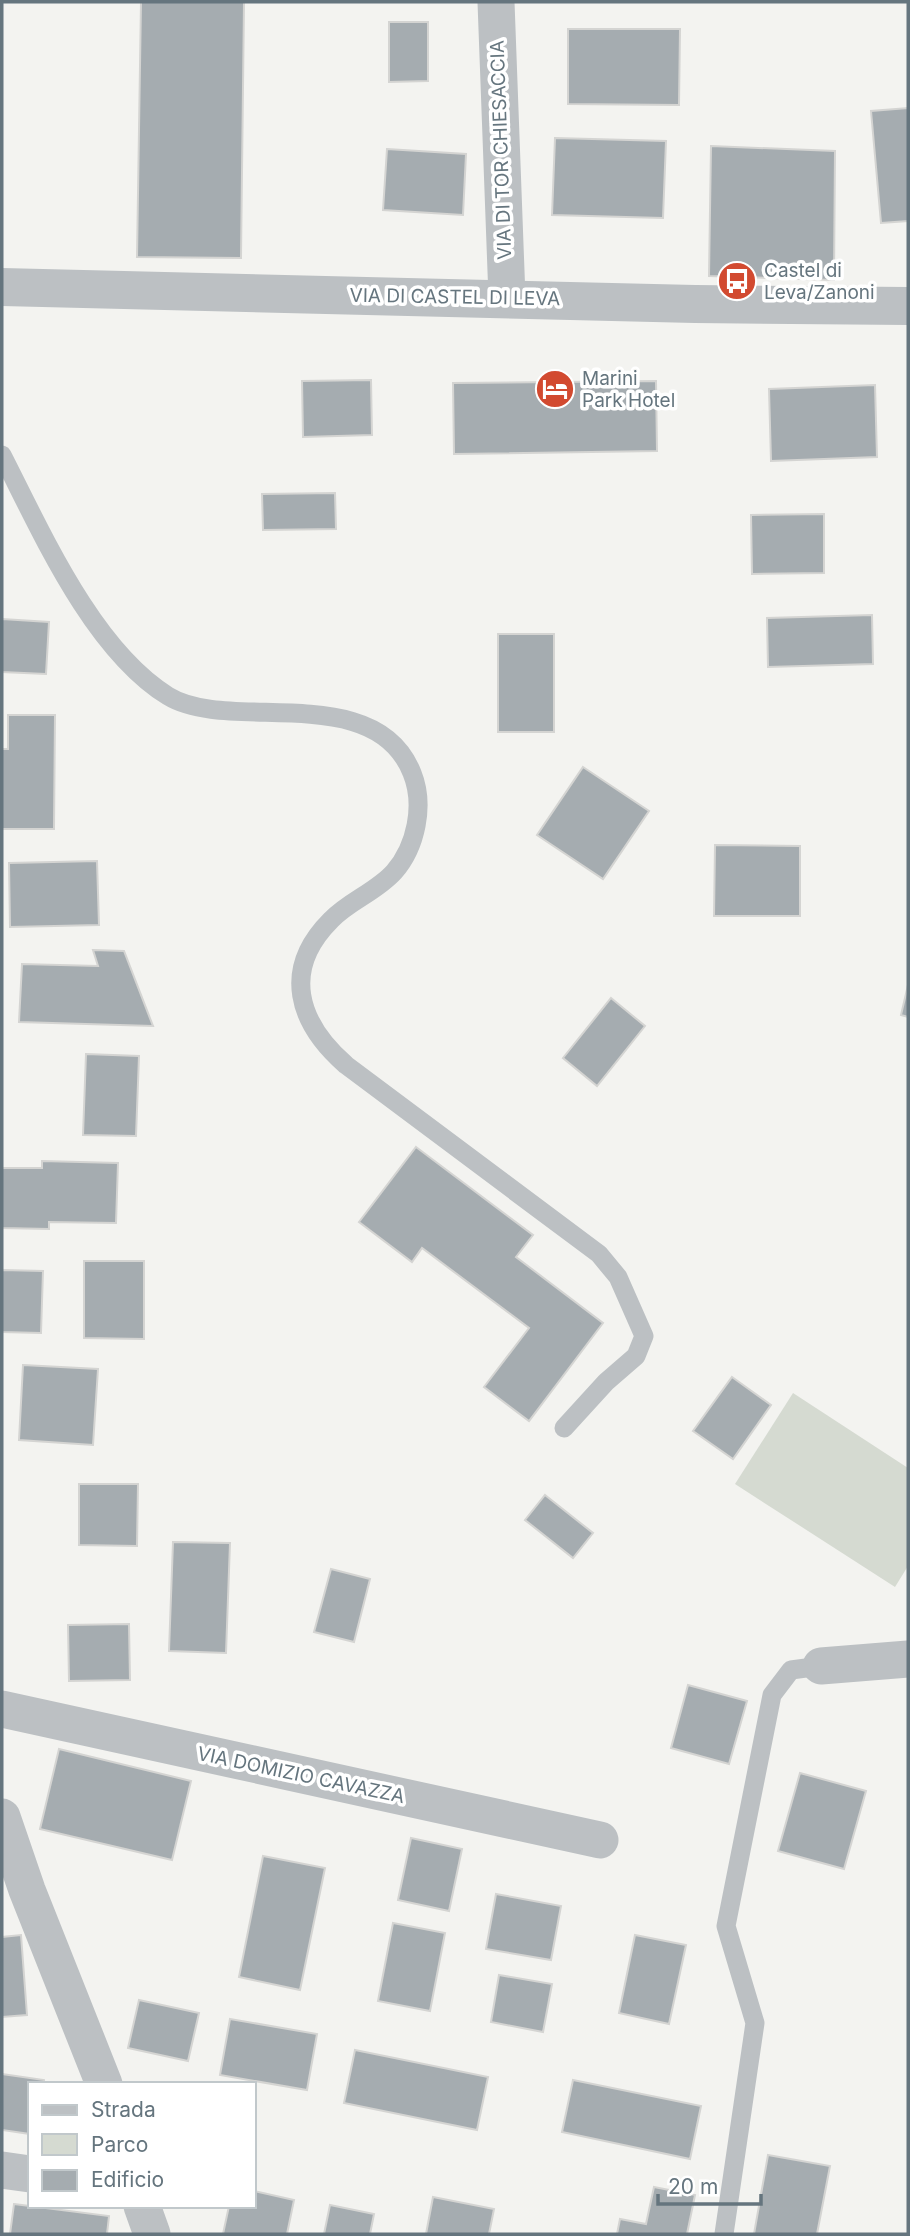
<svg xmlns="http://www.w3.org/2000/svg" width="910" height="2236" font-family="Inter,sans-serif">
  <rect width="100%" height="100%" fill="#f3f3f0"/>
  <!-- green -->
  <path fill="#d5dad1" d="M793,1393L908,1468V1566L895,1587L735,1484Z"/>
  <!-- building -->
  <g fill="#a5acb0" stroke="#d4d4d2" stroke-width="2">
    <path d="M141,2H244L241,258L137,257Z"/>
    <path d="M389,22H428V81L389,82Z"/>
    <path d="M568,29H680L679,105L568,104Z"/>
    <path d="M908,108V221L881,223L871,111Z"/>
    <path d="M555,138L666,141L663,218L552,215Z"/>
    <path d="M711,146L835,151L834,280L709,276Z"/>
    <path d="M387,149L466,154L463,215L383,210Z"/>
    <path d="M371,380L372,435L303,437L302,381Z"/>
    <path d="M656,381L657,451L454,454L453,383Z"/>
    <path d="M875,385L877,457L771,461L769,389Z"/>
    <path d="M335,493L336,529L263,530L262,494Z"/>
    <path d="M824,514V573L752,574L751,515Z"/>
    <path d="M872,615L873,664L768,667L767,618Z"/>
    <path d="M2,619L49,622L46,674L2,672Z"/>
    <rect x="498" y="634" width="56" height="98"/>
    <path d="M8,715H55L54,829H2V749H8Z"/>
    <path d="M583,767L649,811L603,879L537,835Z"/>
    <path d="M715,845L800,846V916H714Z"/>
    <path d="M97,861L99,925L10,927L9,863Z"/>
    <path d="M93,950L124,951L153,1026L19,1022L22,964L98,966Z"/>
    <path d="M908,985V1017L901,1015Z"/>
    <path d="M611,998L645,1026L597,1086L563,1058Z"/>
    <path d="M86,1054L139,1056L136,1136L83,1135Z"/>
    <path d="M416,1147L533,1235L516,1257L603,1323L529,1421L484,1387L529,1328L422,1248L412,1262L359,1222Z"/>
    <path d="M42,1161L118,1163L116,1223L49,1222V1229L2,1228V1168H42Z"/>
    <path d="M84,1261H144V1339L84,1338Z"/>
    <path d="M2,1270L43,1271L41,1333L2,1332Z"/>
    <path d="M23,1365L98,1369L93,1445L19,1440Z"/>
    <path d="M732,1377L771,1405L733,1459L693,1431Z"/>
    <path d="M79,1484H138L137,1546L79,1545Z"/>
    <path d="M545,1495L593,1533L573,1558L525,1520Z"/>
    <path d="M173,1542L230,1543L226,1653L169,1651Z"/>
    <path d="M331,1569L370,1579L354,1642L314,1632Z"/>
    <path d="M129,1624L130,1680L69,1681L68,1625Z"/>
    <path d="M688,1685L747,1701L729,1764L671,1748Z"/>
    <path d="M59,1749L191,1781L172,1860L40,1829Z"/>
    <path d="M800,1773L866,1791L844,1869L778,1851Z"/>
    <path d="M411,1838L462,1849L449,1911L398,1900Z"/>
    <path d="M263,1856L325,1868L300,1990L239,1977Z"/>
    <path d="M496,1894L561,1906L551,1960L486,1949Z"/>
    <path d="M393,1923L445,1933L430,2011L378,2001Z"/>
    <path d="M21,1935L27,2015L2,2017V1937Z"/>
    <path d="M635,1935L686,1945L669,2024L619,2013Z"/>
    <path d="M499,1975L552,1984L543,2032L491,2022Z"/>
    <path d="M139,2000L199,2013L188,2061L128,2048Z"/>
    <path d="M230,2019L317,2034L307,2090L220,2075Z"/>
    <path d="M355,2050L488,2077L477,2130L344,2103Z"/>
    <path d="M2,2074L44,2080V2084H30V2134L2,2130Z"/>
    <path d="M573,2080L701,2106L690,2159L562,2132Z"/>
    <path d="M768,2155L830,2166L817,2234H754Z"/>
    <path d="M654,2187L695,2195L687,2234H617L620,2219L646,2224Z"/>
    <path d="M254,2191L294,2200L287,2234H223L229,2206H254Z"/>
    <path d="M433,2197L494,2209L489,2234H426Z"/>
    <path d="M14,2204L109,2216L107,2234H10Z"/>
    <path d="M330,2205L374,2214L370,2234H324Z"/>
  </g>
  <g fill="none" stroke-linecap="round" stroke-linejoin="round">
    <!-- service -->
    <g stroke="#bcc0c3" stroke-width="19">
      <path d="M2,455C41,531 92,649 168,696C229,734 375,679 412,773C425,805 416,847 394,872C376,892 349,901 331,920C281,970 298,1023 346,1065L599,1254L618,1277L644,1336L636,1356L606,1382L564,1428"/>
      <path d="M724,2234L755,2023L726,1926L772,1695L791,1670L821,1666"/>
    </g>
    <!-- minor -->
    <g stroke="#bcc0c3" stroke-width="37">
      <path d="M496,2L507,298"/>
      <path d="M821,1666L908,1659"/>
      <path d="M2,1709L600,1840"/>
      <path d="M2,1817L27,1890L104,2084"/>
      <path d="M2,2170L30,2174"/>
      <path d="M142,2206L152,2234"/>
    </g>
    <!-- tertiary -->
    <path stroke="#bcc0c3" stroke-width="38" d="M2,287L695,304L908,306"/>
  </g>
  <!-- icons -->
  <defs>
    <g id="bus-disc" transform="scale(2.0125)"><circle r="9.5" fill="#d24a30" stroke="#fff"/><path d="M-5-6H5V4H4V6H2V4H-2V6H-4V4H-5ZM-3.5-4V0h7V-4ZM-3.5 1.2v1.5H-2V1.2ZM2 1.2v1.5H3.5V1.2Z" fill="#fff"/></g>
    <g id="hotel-disc" transform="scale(2.0125)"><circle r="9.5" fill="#d24a30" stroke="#fff"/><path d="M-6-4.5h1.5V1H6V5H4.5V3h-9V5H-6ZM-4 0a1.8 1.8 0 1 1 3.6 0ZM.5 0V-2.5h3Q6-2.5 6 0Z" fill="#fff"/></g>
  </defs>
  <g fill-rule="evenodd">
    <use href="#bus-disc" x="737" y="281"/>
    <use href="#hotel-disc" x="555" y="389"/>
  </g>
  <g text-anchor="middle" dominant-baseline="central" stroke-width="7" stroke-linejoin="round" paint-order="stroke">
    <!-- street labels -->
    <g font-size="19" fill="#65757e" stroke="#fff">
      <text transform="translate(501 150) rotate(-92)">VIA DI TOR CHIESACCIA</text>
      <text transform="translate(455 297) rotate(1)">VIA DI CASTEL DI LEVA</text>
      <text transform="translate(301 1775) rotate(12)">VIA DOMIZIO CAVAZZA</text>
    </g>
    <!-- poi labels -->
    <g font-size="19" fill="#65757e" stroke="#fff" text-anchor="start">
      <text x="764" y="270">Castel di<tspan x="764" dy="22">Leva/Zanoni</tspan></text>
      <text x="582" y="378">Marini<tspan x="582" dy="22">Park Hotel</tspan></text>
    </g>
  </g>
  <!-- border -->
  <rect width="910" height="2236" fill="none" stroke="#65757e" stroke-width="7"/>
  <!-- legend -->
  <rect x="28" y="2082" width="228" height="126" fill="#ffffff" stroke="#c1c8cb" stroke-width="2"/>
  <rect x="42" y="2105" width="35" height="10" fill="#bcc0c3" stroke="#c1c8cb" stroke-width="2"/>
  <text x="91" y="2117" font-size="21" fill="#65757e">Strada</text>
  <rect x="42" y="2134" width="35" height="21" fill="#d5dad1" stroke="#c1c8cb" stroke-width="2"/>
  <text x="91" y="2152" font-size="21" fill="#65757e">Parco</text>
  <rect x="42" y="2170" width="35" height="21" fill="#a5acb0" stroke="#c1c8cb" stroke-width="2"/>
  <text x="91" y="2187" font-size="21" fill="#65757e">Edificio</text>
  <!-- scale -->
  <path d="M658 2194v10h103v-10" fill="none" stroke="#65757e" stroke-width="3.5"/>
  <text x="668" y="2194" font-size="21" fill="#65757e" stroke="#ffffff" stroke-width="5" paint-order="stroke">20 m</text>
</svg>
